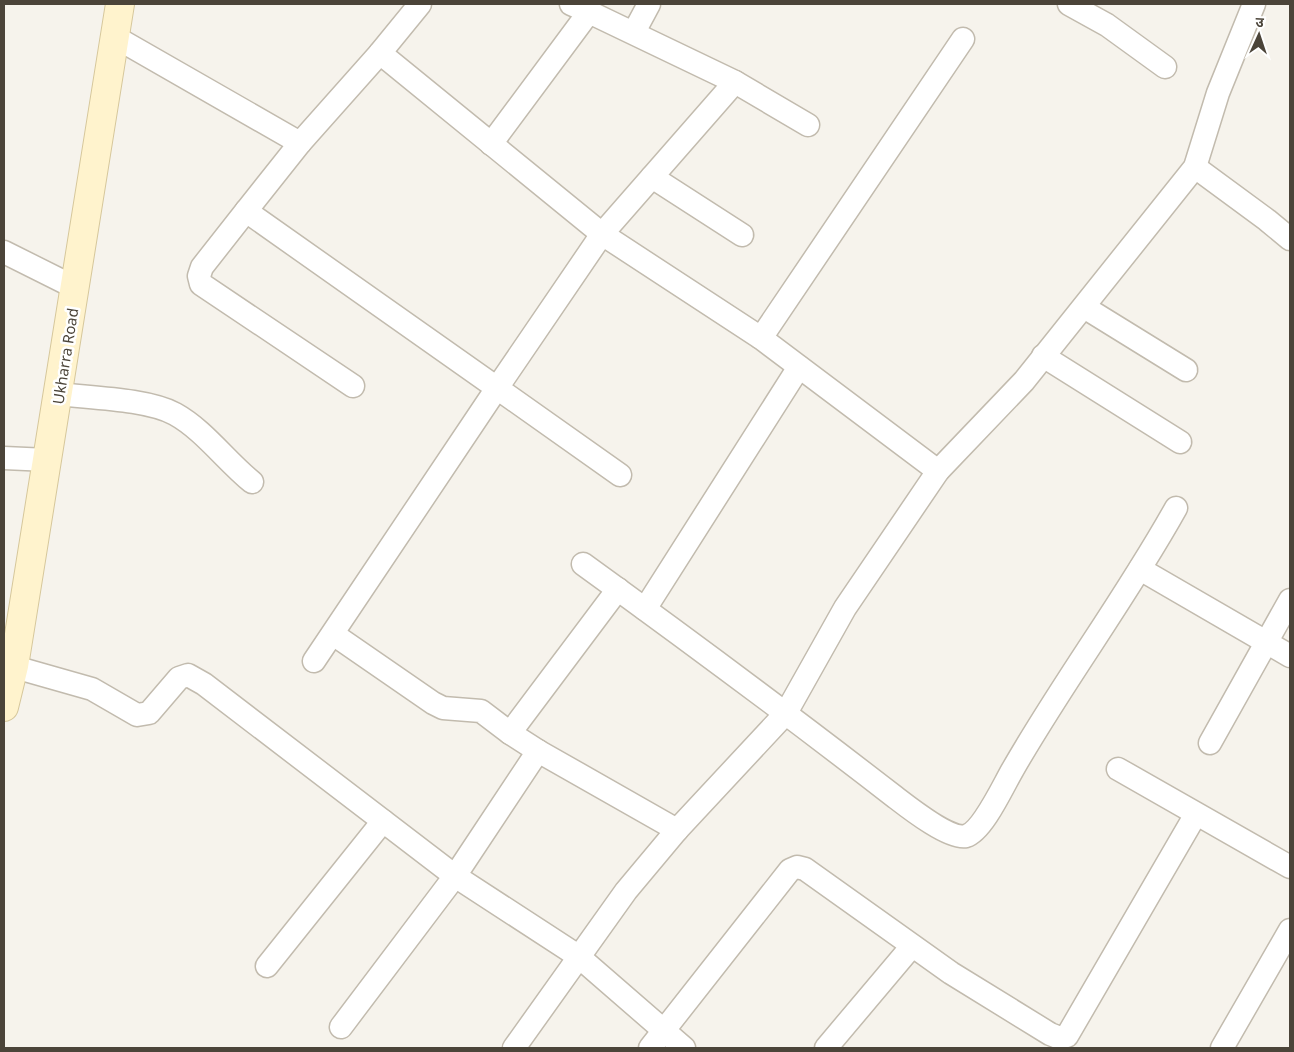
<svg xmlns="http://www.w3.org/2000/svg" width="1294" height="1052" font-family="'Noto Sans','Noto Sans Devanagari',sans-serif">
  <rect width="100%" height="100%" fill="#f6f3ec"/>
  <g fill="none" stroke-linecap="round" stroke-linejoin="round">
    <!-- street casing -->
    <g stroke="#c2bbae" stroke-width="25">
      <g id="street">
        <path d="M571,4L589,12"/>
        <path d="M1069,4L1107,25L1165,67"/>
        <path d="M634,32L649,4"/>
        <path d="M115,37L300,143L380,53L602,234L761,338L938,471"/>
        <path d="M380,53L420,4"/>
        <path d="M300,143L246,211L497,388L314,661"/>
        <path d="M491,144L589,12L735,82L808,125"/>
        <path d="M1195,167L1267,220L1290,239"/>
        <path d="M652,177L742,235"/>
        <path d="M246,211L202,267L199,276L201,284L353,386"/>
        <path d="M4,252L76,288"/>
        <path d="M1084,307L1186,370"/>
        <path d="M761,338L963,39"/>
        <path d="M1043,356L1180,442"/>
        <path d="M58,394C91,398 147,399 175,414C204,430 226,461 252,482"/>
        <path d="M4,458L48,460"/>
        <path d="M620,475L497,388L602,234L735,82"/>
        <path d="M583,564C688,640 793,718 895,797C908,807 950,840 966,836C983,831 1004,784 1013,769C1064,680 1126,598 1176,508"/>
        <path d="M1140,569L1290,656"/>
        <path d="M645,609L799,367"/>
        <path d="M333,634L433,703L443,708L481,711L510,733L538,751L677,830"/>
        <path d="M4,664L92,689L137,715L149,713L179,678L188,675L204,684L455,876L341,1027"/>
        <path d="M510,733L618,589"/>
        <path d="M1210,743L1290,600"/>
        <path d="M538,751L455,876L578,956L684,1048"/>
        <path d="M1118,769L1290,867"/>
        <path d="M267,966L383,821"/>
        <path d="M514,1048L626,891L677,830L786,713L845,608L938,471L1024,381L1195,167L1218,93L1254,4"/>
        <path d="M650,1048L790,870L797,867L805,869L951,973L1050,1034L1060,1038L1067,1036L1196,814"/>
        <path d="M826,1048L912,946"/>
        <path d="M1222,1048L1290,930"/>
      </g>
    </g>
    <!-- secondary casing -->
    <g stroke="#d6c79b" stroke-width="30">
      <path id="secondary" d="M4,707L14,666L120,4"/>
    </g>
    <!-- street -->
    <use href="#street" stroke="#fff" stroke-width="22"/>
    <!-- secondary -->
    <use href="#secondary" stroke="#fff3cd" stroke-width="28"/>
  </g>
  <g text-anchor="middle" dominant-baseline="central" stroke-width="5" stroke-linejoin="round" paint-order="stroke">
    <!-- street labels -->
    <g font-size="15" fill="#4b4439" stroke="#fff">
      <text transform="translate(65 356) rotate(-81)">Ukharra Road</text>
    </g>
  </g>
  <!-- border -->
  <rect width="1294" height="1052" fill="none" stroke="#4b4439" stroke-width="10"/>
  <!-- north arrow -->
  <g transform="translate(1259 35) rotate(3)" stroke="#ffffff" stroke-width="4" paint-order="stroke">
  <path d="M0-4L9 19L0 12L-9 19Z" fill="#4b4439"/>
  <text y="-8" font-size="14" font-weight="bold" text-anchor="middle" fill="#4b4439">उ</text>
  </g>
</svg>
